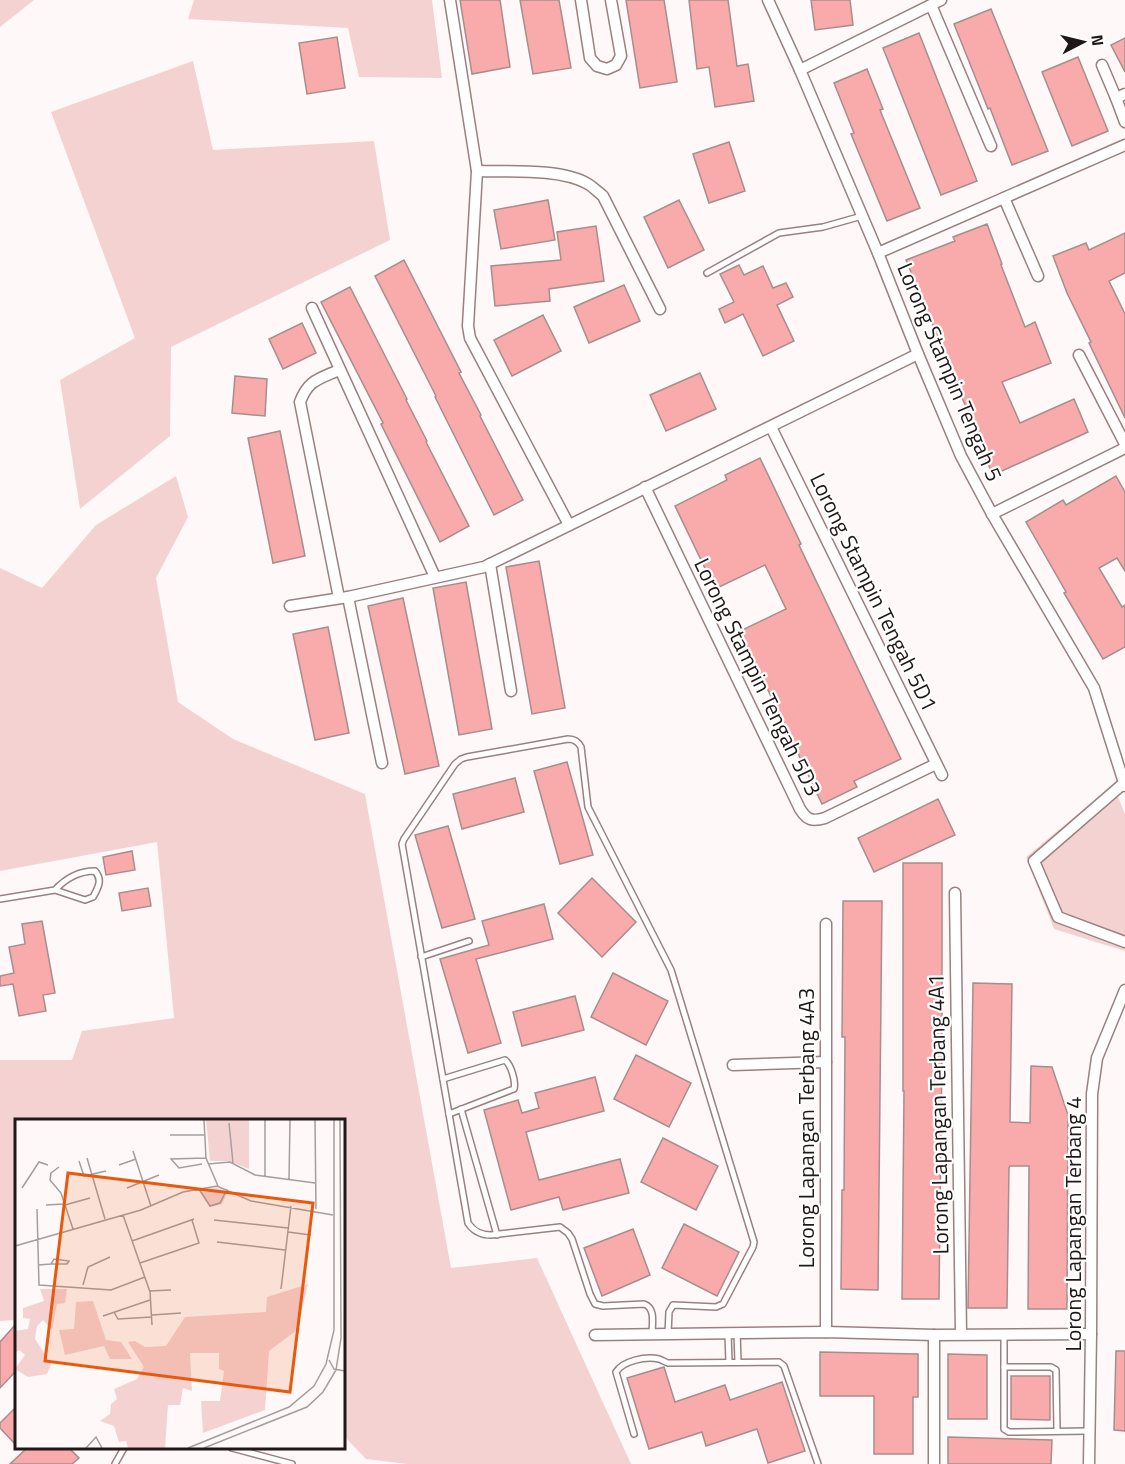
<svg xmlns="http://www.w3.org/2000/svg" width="1125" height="1464" font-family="'Titillium Web',sans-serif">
  <rect width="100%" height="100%" fill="#fef8f8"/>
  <!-- green -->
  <g fill="#f5d2d2">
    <path d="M0,0H34L0,27Z"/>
    <path d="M194,0H432L442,78L359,77L348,28L188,19Z"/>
    <path d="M193,61L213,150L374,141L390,240L171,347L170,436L80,509L60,380L135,338L51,112Z"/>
    <path d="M176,476L188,517L156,578L178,702L233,739L365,794L451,1268L537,1258L631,1464H407L366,1459L344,1436V1120H16V1320L0,1321V1060H72L82,1031L174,1018L157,842L0,871V568L42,588L96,525Z"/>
    <path d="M1113,785L1125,814V951L1054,929L1026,857Z"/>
  </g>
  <!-- building -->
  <g fill="#f9aaab" stroke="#a88d8d" stroke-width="1.5">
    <path d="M460,0H500L510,67L472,74Z"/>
    <path d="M520,0H559L571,68L533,74Z"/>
    <path d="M626,0H664L677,82L640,88Z"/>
    <path d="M689,0H728L737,66L748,64L754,101L715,107L709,67L697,69Z"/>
    <path d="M811,0H850L853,25L815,30Z"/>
    <path d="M991,9L1048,151L1012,165L990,108L988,109L954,24Z"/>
    <path d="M919,33L977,181L941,195L883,48Z"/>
    <path d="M337,37L345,88L307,94L299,43Z"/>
    <path d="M1125,38V72L1111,45Z"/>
    <path d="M1078,57L1108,131L1072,146L1042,72Z"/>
    <path d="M867,69L883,109L880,110L920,208L887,221L851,134L854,133L834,83Z"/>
    <path d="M729,142L745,191L709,203L693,154Z"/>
    <path d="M548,200L555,240L501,249L494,210Z"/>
    <path d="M679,200L704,250L668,268L644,217Z"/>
    <path d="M987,224L1002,264L1001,265L1025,327L1035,322L1051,363L1002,382L1020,423L1074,399L1088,432L993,475L978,442L981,440L944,358L946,357L906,260L955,241L953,237Z"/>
    <path d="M596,226L604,281L549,289L550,301L495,306L491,266L561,260L557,232Z"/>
    <path d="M1125,233V273L1109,281L1125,314V418L1089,343L1091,342L1067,293L1053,256L1086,243L1089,250Z"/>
    <path d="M404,260L461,372L459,373L481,415L480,416L523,500L494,515L435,397L436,396L375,276Z"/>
    <path d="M739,265L744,275L763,266L773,288L786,283L793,297L777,305L794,341L763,356L743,314L725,323L719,309L734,302L720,274Z"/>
    <path d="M624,285L640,321L589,343L574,307Z"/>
    <path d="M350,287L407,399L406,400L427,441L426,442L469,526L440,542L381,424L383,423L321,302Z"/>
    <path d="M543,315L561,351L512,376L494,340Z"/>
    <path d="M302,323L316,353L283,369L269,339Z"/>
    <path d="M700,373L716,409L666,431L650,395Z"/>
    <path d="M235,376L267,379L265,416L232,413Z"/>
    <path d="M280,431L305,556L273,563L248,438Z"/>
    <path d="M760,458L801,544L799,545L901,759L854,781L857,787L822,804L740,631L786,609L765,565L715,589L675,506L727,480L725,475Z"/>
    <path d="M1116,476L1125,492V571L1117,558L1099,568L1122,607L1125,605V647L1103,659L1064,593L1066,592L1026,522L1063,500L1066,505Z"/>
    <path d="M539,561L565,708L532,714L506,567Z"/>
    <path d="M466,582L492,729L459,735L433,588Z"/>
    <path d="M403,598L439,766L405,774L368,606Z"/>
    <path d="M328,627L349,733L315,740L293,634Z"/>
    <path d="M567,762L593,855L560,864L534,771Z"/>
    <path d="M515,778L524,812L462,829L453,794Z"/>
    <path d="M938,799L955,835L874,872L858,838Z"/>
    <path d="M448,826L475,919L442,928L415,835Z"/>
    <path d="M132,851L135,870L106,875L103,857Z"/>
    <path d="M903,863H942V1048L939,1299H902L904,1091H903Z"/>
    <path d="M592,878L636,922L602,957L558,913Z"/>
    <path d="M148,888L151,906L122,911L119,893Z"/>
    <path d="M843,901H882L878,1290L841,1289L842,1190H844L845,1037H842Z"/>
    <path d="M544,904L553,939L476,959L501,1043L468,1053L440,959L489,945L482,921Z"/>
    <path d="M42,921L55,993L43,995L46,1011L19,1016L13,984L0,986V976L14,973L9,947L25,944L22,924Z"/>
    <path d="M613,973L668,1001L646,1045L591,1017Z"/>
    <path d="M973,983L1012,984L1010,1122L1030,1123L1031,1066L1052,1067L1068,1115L1067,1309H1028L1029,1166H1010L1009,1168L1007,1308H968Z"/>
    <path d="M575,996L584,1030L522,1046L513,1012Z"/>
    <path d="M636,1055L691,1083L669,1127L614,1099Z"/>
    <path d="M595,1077L604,1111L526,1132L539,1180L620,1159L629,1193L563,1210L559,1197L511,1210L484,1110L518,1100L522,1113L539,1108L535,1093Z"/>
    <path d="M663,1138L718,1166L696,1210L641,1182Z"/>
    <path d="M684,1224L739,1252L717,1296L662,1268Z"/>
    <path d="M633,1229L650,1275L602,1296L584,1248Z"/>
    <path d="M16,1324V1371L0,1388V1342Z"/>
    <path d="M1116,1351H1125V1431L1114,1430Z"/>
    <path d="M820,1352L918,1354V1397H913V1454H874V1396H820Z"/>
    <path d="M948,1354L987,1355V1419H948Z"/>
    <path d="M664,1367L675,1402L725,1385L730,1400L782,1382L805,1451L768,1463L757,1429L706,1446L702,1432L649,1449L627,1378Z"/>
    <path d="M1011,1376H1050V1420L1011,1419Z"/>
    <path d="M16,1407V1445L0,1428V1423Z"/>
    <path d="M948,1437L1052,1440L1051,1464H948Z"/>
    <path d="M27,1448H69L79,1458L72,1464H10Z"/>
  </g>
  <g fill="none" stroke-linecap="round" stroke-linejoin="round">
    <!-- service casing -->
    <g stroke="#9a8180" stroke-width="8">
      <g id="service">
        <path d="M707,273L779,233L823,227L862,216"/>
        <path d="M0,899L55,890L85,900L93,897C98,888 103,880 95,871C79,871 66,878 55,890"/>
        <path d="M421,957L469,941"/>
        <path d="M443,1079L505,1060C511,1065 516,1081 514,1089L511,1090L449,1114"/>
        <path d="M461,1109L497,1235"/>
        <path d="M737,1333L738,1362"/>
        <path d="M652,1334C652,1324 656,1308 644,1304L603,1306L595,1304L590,1294L572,1239L568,1233L560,1227L491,1235C481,1235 474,1232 468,1223L402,844L404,839L455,764L461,759L467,757L568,739C574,739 578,741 581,747L588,807L671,970L754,1242L753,1247L723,1304L716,1307L673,1305L669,1312L668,1334"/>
        <path d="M728,1334L729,1362"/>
        <path d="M1004,1334V1429L1009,1432L1089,1431"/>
        <path d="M1004,1367H1051L1056,1370L1057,1431"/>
        <path d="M634,1434L616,1372C623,1361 645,1356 659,1359C662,1360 665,1362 668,1363L779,1362L784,1366L818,1464"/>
        <path d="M232,1448L292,1464"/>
        <path d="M115,1464L124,1448"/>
      </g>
    </g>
    <!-- minor casing -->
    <g stroke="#9a8180" stroke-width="13">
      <g id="minor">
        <path d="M450,0L477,171L468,326L470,338L569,525"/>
        <path d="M581,0L590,58L597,66L607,69L616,65L621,56L611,0"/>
        <path d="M768,0L800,70L878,253L918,354L961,456L992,514L1094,688L1125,786"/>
        <path d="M931,5L991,146"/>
        <path d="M1102,65L1116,98"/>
        <path d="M800,70L941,0"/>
        <path d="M1125,94L1116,98L1125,122"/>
        <path d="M477,171C508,172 561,168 588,184C593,187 598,192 603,196L660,309"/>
        <path d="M1004,198L1038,276"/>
        <path d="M878,253L1125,145"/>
        <path d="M312,308L435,577"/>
        <path d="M1079,355L1125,444"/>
        <path d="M771,427L942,775"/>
        <path d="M645,487L800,809C807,820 812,822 825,818L936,764"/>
        <path d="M992,514L1125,448"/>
        <path d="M490,564L511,691"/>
        <path d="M348,597L382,763"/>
        <path d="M339,598L300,402C308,380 319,379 339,370"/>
        <path d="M290,606L348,597L484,567L918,354"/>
        <path d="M1124,783L1034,861L1058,917L1125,942"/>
        <path d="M955,893L961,1334"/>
        <path d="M733,1065L826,1062"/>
        <path d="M826,1332V924"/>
        <path d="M595,1335L826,1332L934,1335L1091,1334"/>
        <path d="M934,1335V1464"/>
        <path d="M1089,1464L1091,1334L1092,1094L1097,1058L1125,990"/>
      </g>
    </g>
    <!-- service -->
    <use href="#service" stroke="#fff" stroke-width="5"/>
    <!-- minor -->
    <use href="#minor" stroke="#fff" stroke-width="10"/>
  </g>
  <g text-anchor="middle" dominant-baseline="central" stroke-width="4.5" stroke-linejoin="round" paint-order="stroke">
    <!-- street labels -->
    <g font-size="22" fill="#201717" stroke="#fff">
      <text transform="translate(950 372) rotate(67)">Lorong Stampin Tengah 5</text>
      <text transform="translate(874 592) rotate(64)">Lorong Stampin Tengah 5D1</text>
      <text transform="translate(758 677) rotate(64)">Lorong Stampin Tengah 5D3</text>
      <text transform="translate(938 1114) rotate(-91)">Lorong Lapangan Terbang 4A1</text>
      <text transform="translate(806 1128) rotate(-90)">Lorong Lapangan Terbang 4A3</text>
      <text transform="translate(1073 1224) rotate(-90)">Lorong Lapangan Terbang 4</text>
    </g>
  </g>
  <!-- overview -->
  <g transform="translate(15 1119)">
    <rect width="330" height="330" fill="#fef8f8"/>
    <path d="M191,1H234V50L214,42H195ZM201,68L213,73L207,85L195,88L184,72ZM293,165L282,211L254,232L250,291L188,314L186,282H205L209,252L204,250V234H175L177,272L168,269L165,286H153L150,329H113L111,322L104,323L99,307L85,302L95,295L96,285L102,280L99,270L122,260L129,248L113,223L120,222L130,228L151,227L170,198L251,193L252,178ZM25,170H52L50,184L42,185L37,211L28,201L22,207L20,220L36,245L32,255L13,258L0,250L10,236L4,231L0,234V212L13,210L15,200L8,199V189L29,182ZM78,182L91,221L106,223L117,240H95L89,227L50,236L44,211L59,210L61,183Z" fill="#f5d2d2"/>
    <path fill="none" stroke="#a59e9e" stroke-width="1.5" d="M189,1L191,39L203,67M300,1L301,90M214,4L218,44M155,16H189M118,32L136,87M72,39L90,100M64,42L69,57L91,52M187,45L164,49L156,40L191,39M193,45L215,43L240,56L300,64M104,46L121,40M44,48L36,54L35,61L46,74L58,110M250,58V1M274,61L275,1M7,69L24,43L33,46M112,69L144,56M184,70L195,87L205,84L212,70M31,86L49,85M50,86L75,79M22,90L24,166L96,171L130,158M108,96L135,173L137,206M199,101L273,109M273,113L296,116M117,122L179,100M202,123L270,131M0,127L126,91L168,73L202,67L236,82L318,96M125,144L184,124L177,101M23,146L36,145H52L54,142L39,140L36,145M68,166L73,148L95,138M266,170L276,87M134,172L156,171M99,193L103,200L137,198M137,196L166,194M88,197L135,181M314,241L319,250L330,252M71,329L81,318L87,329M173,329L274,288L299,267L311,245L319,211V1M189,329L292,288L308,273L321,251L326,219L325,1"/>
    <path fill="#e8590c" fill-opacity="0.15" stroke="#e8590c" stroke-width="3" d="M53,54L298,84L275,273L30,242Z"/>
    <rect width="330" height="330" fill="none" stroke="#201717" stroke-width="3"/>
  </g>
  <!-- north arrow -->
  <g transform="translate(1083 42) rotate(83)" stroke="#ffffff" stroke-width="4.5" paint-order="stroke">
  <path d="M0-4.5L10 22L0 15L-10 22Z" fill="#201717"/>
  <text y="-9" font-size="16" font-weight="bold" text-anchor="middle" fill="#201717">N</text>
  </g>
</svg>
